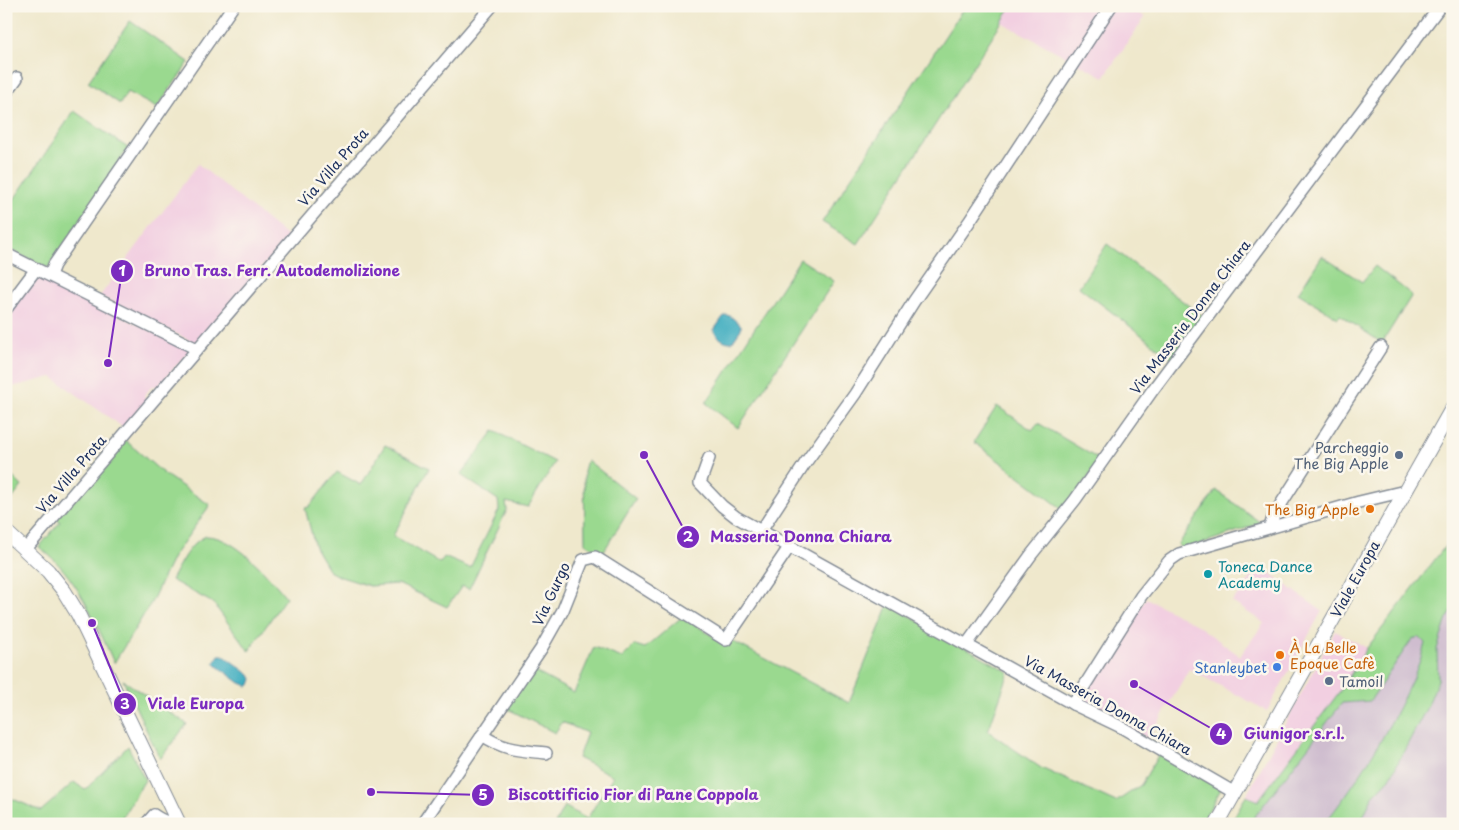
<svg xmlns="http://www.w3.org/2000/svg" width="1459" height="830" font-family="'Playpen Sans',sans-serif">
  <rect width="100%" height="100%" fill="#fbf7ec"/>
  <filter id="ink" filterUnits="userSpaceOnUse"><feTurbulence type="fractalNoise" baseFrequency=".02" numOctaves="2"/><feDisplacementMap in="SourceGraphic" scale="10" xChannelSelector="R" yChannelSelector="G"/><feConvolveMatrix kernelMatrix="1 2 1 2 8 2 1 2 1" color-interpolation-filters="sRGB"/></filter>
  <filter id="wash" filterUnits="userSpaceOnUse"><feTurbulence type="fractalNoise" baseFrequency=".0096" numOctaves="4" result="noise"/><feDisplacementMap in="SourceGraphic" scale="20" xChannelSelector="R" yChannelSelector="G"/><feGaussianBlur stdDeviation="1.12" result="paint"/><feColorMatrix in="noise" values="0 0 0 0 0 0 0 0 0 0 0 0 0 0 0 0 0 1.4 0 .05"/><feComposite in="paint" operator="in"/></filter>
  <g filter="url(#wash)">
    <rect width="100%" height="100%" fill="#efe8cc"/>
    <!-- built -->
    <g fill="#f2cfe1">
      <path d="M1012,6H1126L1145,17L1104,77L1001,22Z"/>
      <path d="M198,164L288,237L195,343L100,296Z"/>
      <path d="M36,274L190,350L158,386H152L144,396L147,401L124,428L52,377L8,388L6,386V316Z"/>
      <path d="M1260,566L1322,611L1267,711L1189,669L1149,739L1079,702L1146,598L1197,625L1240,656L1264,623L1232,602Z"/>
      <path d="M1335,631L1367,648L1343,687L1258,801L1246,796Z"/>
    </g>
    <!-- industrial -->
    <g fill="#cfbdcf">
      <path d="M1453,610V824H1360L1372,797L1390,778L1428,705L1438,680L1437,649L1447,619Z"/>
      <path d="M1419,637L1425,643L1419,667L1386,732L1345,798L1324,824H1249L1342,703L1370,701L1412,639Z"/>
    </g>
    <!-- green -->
    <g fill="#9ad98f" stroke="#5a8476">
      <path d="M965,6H1012L858,244L822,222Z"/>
      <path d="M130,21L189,62L157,108L127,92L120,104L88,82Z"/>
      <path d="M74,111L128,148L48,268L6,248V211Z"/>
      <path d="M1107,244L1205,318L1174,360L1079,287Z"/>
      <path d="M1322,256L1362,282L1375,266L1412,295L1382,343L1340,315L1338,318L1298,293Z"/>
      <path d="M800,259L834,281L738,428L706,403Z"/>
      <path d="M997,406L1032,430L1038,423L1100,460L1065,511L974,442Z"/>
      <path d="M494,431L555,462L528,507L506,502L507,510L469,589L462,586L447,607L398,584L370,586L338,576L329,571L315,547L305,508L309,507L337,472L361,485L385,445L429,468L393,536L440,563L444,557L470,568L499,510L498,500L461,475Z"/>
      <path d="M125,440L164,474L210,505L173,557L151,603L114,663C95,621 77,575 39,547L60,522L57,518Z"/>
      <path d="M587,460L636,499L602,554L585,543L584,471Z"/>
      <path d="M6,471L22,486L6,507Z"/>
      <path d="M1216,490L1261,523L1183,550L1178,545Z"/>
      <path d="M206,536C235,536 269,576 286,597L249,651L213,603L171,580C180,564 189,543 206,536Z"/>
      <path d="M1453,536V610L1447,619L1437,649L1438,680L1428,705L1390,778L1372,797L1360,824H1324C1353,788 1378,748 1399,707C1410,684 1419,668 1425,643L1419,637L1412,639L1370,701L1342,703L1249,824H1230L1246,796L1258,801L1343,687L1367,648Z"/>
      <path d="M889,604L1009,672L988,731L1041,768L1116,802L1141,785L1160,752L1221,789L1201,824H555L564,806L587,819L613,776L578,758L587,733L562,722L555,733L506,708L530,669L574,693L594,647L622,658L635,645L645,648L683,616L727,646L732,641L849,703Z"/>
      <path d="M123,680L187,724L160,759Z"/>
      <path d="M128,746L145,780L118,824H6V796L41,811L74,782L85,790Z"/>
    </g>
    <!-- water -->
    <g fill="#41adc0" stroke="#2e6e8f">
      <path d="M726,315L730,316L741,325V329L732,342C725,343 716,337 714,330L723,317Z"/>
      <path d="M219,655H223L250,675L252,679L250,685L248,686L240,683L217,666L214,663Z"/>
    </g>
  </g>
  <g filter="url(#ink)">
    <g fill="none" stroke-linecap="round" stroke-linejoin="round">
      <!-- minor casing -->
      <g stroke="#858c95" stroke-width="14">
        <g id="minor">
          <path d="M6,93L17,78"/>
          <path d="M6,254L197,349"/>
          <path d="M50,275L54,265L233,6"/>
          <path d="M6,309L36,269"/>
          <path d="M709,458L700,483L722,506L736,517L1073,704L1121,727L1235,793"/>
          <path d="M1270,527L1274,515L1381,347"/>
          <path d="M761,531L806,462L855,394L914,301L969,222L1111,6"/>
          <path d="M25,550L492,6"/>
          <path d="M967,644L1031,555L1075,500L1152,391L1438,9"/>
          <path d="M1073,704L1141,596L1169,561L1179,554L1359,502L1405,491"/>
          <path d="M482,735C506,751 519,750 546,753"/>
          <path d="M146,824L154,815C163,821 167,823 178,821"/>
          <path d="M422,824L541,649L563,610L583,560L595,557L726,640L790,546"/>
        </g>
      </g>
      <!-- tertiary casing -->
      <g stroke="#858c95" stroke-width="16">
        <g id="tertiary">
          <path d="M6,532L48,571L64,591L78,614L179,824"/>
          <path d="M1217,824L1453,407"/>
        </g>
      </g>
      <!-- minor -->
      <use href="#minor" stroke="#fff" stroke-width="11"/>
      <!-- tertiary -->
      <use href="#tertiary" stroke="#fff" stroke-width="14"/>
    </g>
  </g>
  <!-- markers -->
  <g fill="#5c6f8a" stroke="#fbf7ec" stroke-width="2">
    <circle cx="1399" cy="455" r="5"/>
    <circle cx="1329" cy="681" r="5"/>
  </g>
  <g fill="#e8710a" stroke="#fbf7ec" stroke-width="2">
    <circle cx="1370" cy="509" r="5"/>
    <circle cx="1280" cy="655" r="5"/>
  </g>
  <circle fill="#0f9aa8" stroke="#fbf7ec" stroke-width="2" cx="1208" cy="574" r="5"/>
  <circle fill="#3f7fe0" stroke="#fbf7ec" stroke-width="2" cx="1277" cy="667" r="5"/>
  <g text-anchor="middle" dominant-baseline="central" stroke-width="5" stroke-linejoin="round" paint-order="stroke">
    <!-- street labels -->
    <g font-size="14" fill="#1b2f5e" stroke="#fbf7ec">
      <text transform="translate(333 167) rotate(-49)">Via Villa Prota</text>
      <text transform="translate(1190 317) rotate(-53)">Via Masseria Donna Chiara</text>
      <text transform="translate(71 474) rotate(-49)">Via Villa Prota</text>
      <text transform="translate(1355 579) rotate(-61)">Viale Europa</text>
      <text transform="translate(551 594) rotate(-65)">Via Gurgo</text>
      <text transform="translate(1108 705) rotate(29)">Via Masseria Donna Chiara</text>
    </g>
    <!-- service labels -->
    <g font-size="14" fill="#4e5e75" stroke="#fbf7ec" text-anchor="end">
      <text x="1389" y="447">Parcheggio<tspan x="1389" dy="16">The Big Apple</tspan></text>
      <text x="1339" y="681" text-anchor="start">Tamoil</text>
    </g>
    <!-- food labels -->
    <g font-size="14" fill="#c56008" stroke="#fbf7ec" text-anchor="end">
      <text x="1360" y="509">The Big Apple</text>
      <text x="1290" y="647" text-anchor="start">À La Belle<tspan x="1290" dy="16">Epoque Cafè</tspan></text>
    </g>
    <!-- culture labels -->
    <g font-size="14" fill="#0d838f" stroke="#fbf7ec" text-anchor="start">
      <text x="1218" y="566">Toneca Dance<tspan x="1218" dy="16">Academy</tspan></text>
    </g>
    <!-- shop labels -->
    <g font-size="14" fill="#366cbe" stroke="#fbf7ec" text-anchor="end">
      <text x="1267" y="667">Stanleybet</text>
    </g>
  </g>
  <!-- callouts -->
  <path fill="none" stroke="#7b2cbf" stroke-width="2" d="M108 363L122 271M644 455L688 537M92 623L125 704M1134 684L1221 734M371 792L483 795"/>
  <g fill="#7b2cbf" stroke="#fbf7ec" stroke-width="2">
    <circle cx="108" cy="363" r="5"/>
    <circle cx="644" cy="455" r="5"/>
    <circle cx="92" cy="623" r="5"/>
    <circle cx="1134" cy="684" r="5"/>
    <circle cx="371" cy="792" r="5"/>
    <circle cx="122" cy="271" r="12"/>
    <circle cx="688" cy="537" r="12"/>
    <circle cx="125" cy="704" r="12"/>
    <circle cx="1221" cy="734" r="12"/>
    <circle cx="483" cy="795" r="12"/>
  </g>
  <g font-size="15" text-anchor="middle" font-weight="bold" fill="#fff">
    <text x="122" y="276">1</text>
    <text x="688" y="542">2</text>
    <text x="125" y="709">3</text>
    <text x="1221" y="739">4</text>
    <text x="483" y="800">5</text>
  </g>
  <g font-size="15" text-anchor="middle" font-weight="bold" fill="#7b2cbf" stroke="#fbf7ec" stroke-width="5" stroke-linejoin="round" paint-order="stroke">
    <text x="272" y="276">Bruno Tras. Ferr. Autodemolizione</text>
    <text x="801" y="542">Masseria Donna Chiara</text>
    <text x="196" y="709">Viale Europa</text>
    <text x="1294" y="739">Giunigor s.r.l.</text>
    <text x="633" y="800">Biscottificio Fior di Pane Coppola</text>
  </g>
  <!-- margin -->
  <rect width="1459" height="830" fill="none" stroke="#fbf7ec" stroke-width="25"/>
</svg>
